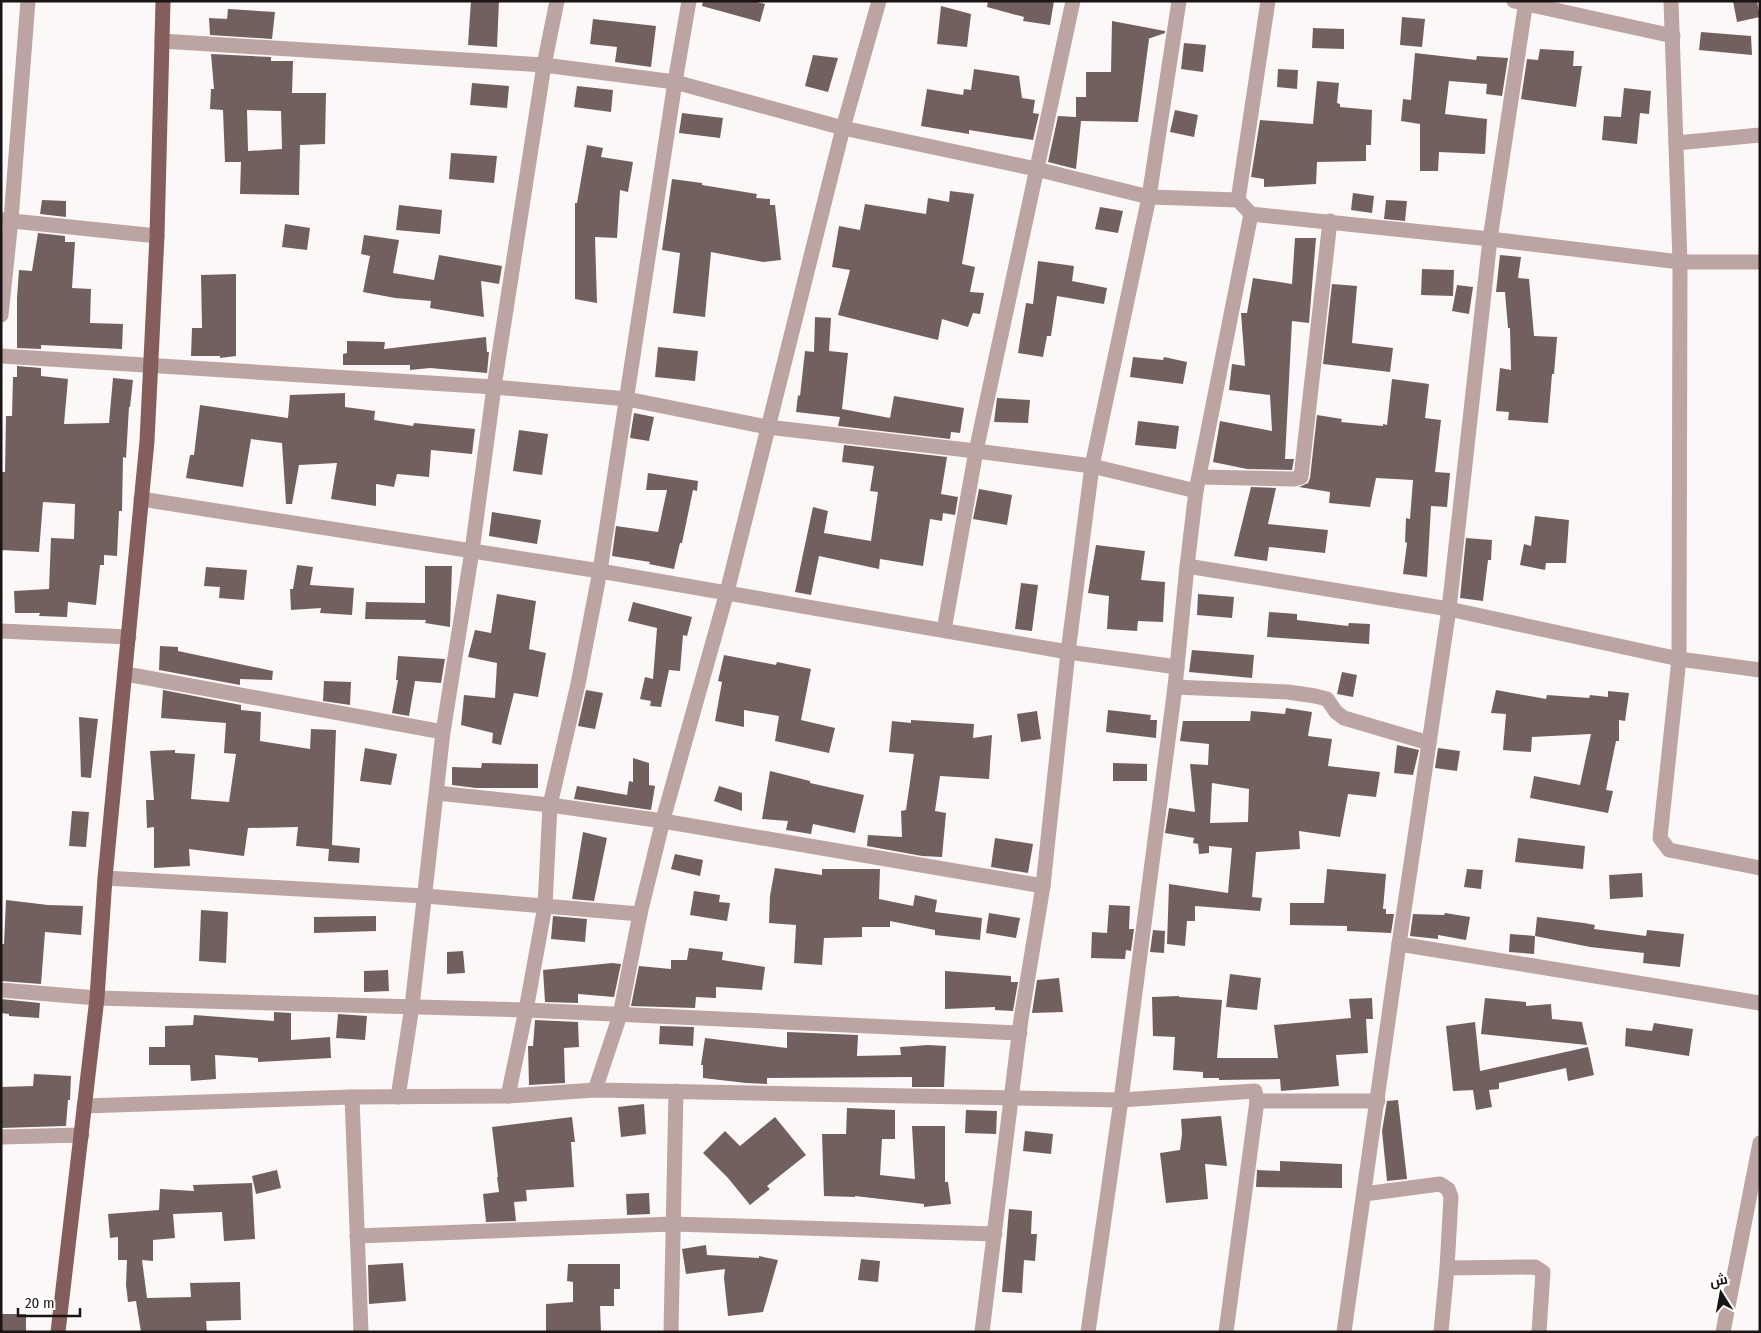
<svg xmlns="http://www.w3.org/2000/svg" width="1761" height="1333" font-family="'Fira Sans Condensed',Cairo,sans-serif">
  <rect width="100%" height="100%" fill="#fdf8f8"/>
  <!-- building -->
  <g fill="#72605f" fill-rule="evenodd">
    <path d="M471,1H499L497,47L468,45Z"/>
    <path d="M703,1H753L765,4L760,22L702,6Z"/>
    <path d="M988,1H1054L1050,25L1023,21L1024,17L987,7Z"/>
    <path d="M1733,1H1757L1760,17L1737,22Z"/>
    <path d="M941,6L971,14L967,47L937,44Z"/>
    <path d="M228,9L275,12L272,39L210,35L209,18L227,19Z"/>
    <path d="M1402,17L1425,19L1422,47L1400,45Z"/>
    <path d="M593,19L656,26L651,67L615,62L617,47L590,44Z"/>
    <path d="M1112,21L1165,31V33L1148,39H1149L1138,122L1081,121L1076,169L1048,162L1058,116L1076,117V97H1086V72H1111Z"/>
    <path d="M1313,28L1344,29V49L1312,48Z"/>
    <path d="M1701,32L1751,36L1752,55L1699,50Z"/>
    <path d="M1184,43L1206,45L1203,72L1181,69Z"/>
    <path d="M1540,49L1574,51L1573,66H1582L1576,107L1521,99L1527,59L1538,60Z"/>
    <path d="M1415,53L1476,60L1477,56L1508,58L1502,96L1486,94L1487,84L1449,81L1445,114L1487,119L1485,154L1439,152L1438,171H1420V124L1401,121L1403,99L1411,100Z"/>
    <path d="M211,54L271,57V61H293L292,93H326L325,144L300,145L299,195L240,194L241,162H225L223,110L210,109L211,89H214ZM247,110L281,111L282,149L248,151Z"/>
    <path d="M813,55L838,58L828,92L805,86Z"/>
    <path d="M974,69L1019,76L1022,98L1035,100L1033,113L1039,114L1033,140L969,130V134L921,126L927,89L963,95L964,89L971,90Z"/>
    <path d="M1278,69L1298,70L1297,89L1277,87Z"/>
    <path d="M1317,81L1339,83L1337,103L1340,104V107L1372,110L1371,145H1366V161L1317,162L1316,184L1264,187V179L1251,177L1260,120L1313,124Z"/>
    <path d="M472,83L509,86L507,108L470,105Z"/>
    <path d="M577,86L613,90L611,112L574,107Z"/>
    <path d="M1624,88L1651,91L1649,114L1640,113L1637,144L1602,140L1604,116L1621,117Z"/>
    <path d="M1175,110L1198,115L1194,137L1170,132Z"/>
    <path d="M682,113L723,118L720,138L679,133Z"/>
    <path d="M587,145L603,148L601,157L633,162L628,192L620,190L617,238L595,237L597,303L575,299V203H577Z"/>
    <path d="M451,153L497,156L494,183L449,179Z"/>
    <path d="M672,179L702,183V185L757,194L756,198L770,199V205H775L781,260L763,262L711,252L705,317L673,313L680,253L662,250Z"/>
    <path d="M950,191L974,194L962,264L975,267L970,292L984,293L980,314L973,313L968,327L942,319L938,340L838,315L850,270L832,267L839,226L860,230L865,204L926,214L928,198L949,202Z"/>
    <path d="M1353,193L1374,196L1372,213L1351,210Z"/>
    <path d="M42,200L66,201V217L40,214Z"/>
    <path d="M1386,200L1407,201L1405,221L1384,219Z"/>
    <path d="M399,205L442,210L440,234L396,230Z"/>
    <path d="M1100,207L1123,211L1118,233L1095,229Z"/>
    <path d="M285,224L310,228L307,250L282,247Z"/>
    <path d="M38,233L65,236V242H75L72,288L91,289L90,323L123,324L122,349L41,345V349L17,348V298L19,270L32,271Z"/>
    <path d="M364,235L399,240L393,273L434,280L439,255L502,266L499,284L481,281L484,317L430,308L431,301L395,298L363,292L370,256L361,254Z"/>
    <path d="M1295,238H1316L1309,323L1292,321L1285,459H1294L1292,470L1247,469L1213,462L1220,421L1272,431L1270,395L1229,390L1232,364L1245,366L1241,313H1247L1253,278L1292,284Z"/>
    <path d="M1500,255L1521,257L1518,278L1529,279L1534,336L1557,337L1554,374H1552L1548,423L1508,420L1509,412L1496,411L1500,368L1511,370L1510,328H1508L1505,292H1496Z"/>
    <path d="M1038,261L1074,266L1072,281L1107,288L1104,304L1057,296L1051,336H1047L1043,357L1018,353L1026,303L1033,304Z"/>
    <path d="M1422,269L1454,270L1453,296L1421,295Z"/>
    <path d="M236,274V356L220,358V356H191L192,328H202L201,275Z"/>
    <path d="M1332,284L1357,286L1352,343L1393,348L1390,372L1323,364Z"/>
    <path d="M1457,285L1473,287L1469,314L1452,311Z"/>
    <path d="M815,317L831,318L829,351L848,353L842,409L890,418L894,396L964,408L960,433L951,432L950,439L838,426L840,417L796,412L798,395L800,396L805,351L814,352Z"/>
    <path d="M486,337L487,352H489L487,373L430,368L410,370V365H343V354L347,353V341L385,342L384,349Z"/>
    <path d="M658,347L698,351L695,381L655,377Z"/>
    <path d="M1133,357L1163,360L1164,357L1187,362L1183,384L1130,377Z"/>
    <path d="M17,366L41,368V376L68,379L64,424L109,423L113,378L133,380L130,407H129L126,458L123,457L122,511H119L117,556L104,555V565H100L96,605L68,602L67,617L39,616L40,613H15L14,591L49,589L51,538L74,539L75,504L43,502L39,552L1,550V472H5L6,416H12L13,377H17Z"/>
    <path d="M1392,379L1429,384L1425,418L1441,420L1435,472L1450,473L1447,507L1431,506L1427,577L1403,574L1407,543L1405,542L1406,518L1410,519L1413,480L1376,478L1370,507L1329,503L1330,492L1299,487L1308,483L1310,478L1317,415L1342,419L1341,422L1383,426V424L1387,425Z"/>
    <path d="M345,393V407L375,411L374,420L413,426L414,423L475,429L472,454L431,450L429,477L397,474L394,487L376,484V506L331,499L337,463L299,465L292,504H286L282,443L251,439L243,487L186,478L190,455H194L200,405L288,418L290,395Z"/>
    <path d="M997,398L1030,400L1028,423L994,422Z"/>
    <path d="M634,413L654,417L649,441L630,438Z"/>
    <path d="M1138,421L1179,426L1176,449L1135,445Z"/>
    <path d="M519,430L548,434L542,475L513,471Z"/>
    <path d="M844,445L947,457L941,494L958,497L955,515L943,513L942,521L930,519L923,566L880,559L879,569L819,556L811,595L795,592L813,507L828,511L824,533L871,541L878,492L870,491L874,466L842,462Z"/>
    <path d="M648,473L698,481L697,491L693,490L682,543H680L674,569L649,564L650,562L612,556L616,526L658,532L667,490H646Z"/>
    <path d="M1251,487L1276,488L1268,524L1328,530L1325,553L1269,547L1267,561L1234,556Z"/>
    <path d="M979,489L1012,495L1007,525L973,519Z"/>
    <path d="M492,512L541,520L537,544L489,536Z"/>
    <path d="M1535,516L1569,520L1566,563H1546L1545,570L1520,565L1524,544L1531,546Z"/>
    <path d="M1466,538L1492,540L1491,560H1488L1483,601L1460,598Z"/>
    <path d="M1096,545L1145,551L1141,580L1165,582L1163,622L1138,621L1137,631L1107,629L1109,596L1088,593Z"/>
    <path d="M297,565L313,567L310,585L354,588L352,615L320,613L321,608L291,610L290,589H293Z"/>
    <path d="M425,566H452L450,627L425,623L426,620L365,619L366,602L425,603Z"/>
    <path d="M206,567L247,570L244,600L219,598L220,587L204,586Z"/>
    <path d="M1021,583L1038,585L1032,631L1015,629Z"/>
    <path d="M497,594L536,601L529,649L546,653L538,697L514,693L501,745L492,743L493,733L461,725L464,695L495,698L497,663L468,657L475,630L491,633Z"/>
    <path d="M1198,594L1234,597L1232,618L1197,615Z"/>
    <path d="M633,602L692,617L687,636L683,635L680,671L669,670L661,707L650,706L651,701L640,699L645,677L653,679L657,628L628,621Z"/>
    <path d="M1269,612L1297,614V620L1348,626L1349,623L1370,624L1369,644L1267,637Z"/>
    <path d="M160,646L178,647V651L273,671L272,680L240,679V685L159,670Z"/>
    <path d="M1192,650L1254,655L1252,678L1189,672Z"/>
    <path d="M724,655L776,665L777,662L811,669L801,720L835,728L829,753L775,741L779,716L744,710V727L715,721L722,682L718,681Z"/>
    <path d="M398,656L445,659L441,683L415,681L409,716L392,713L398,680H396Z"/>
    <path d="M1342,672L1357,675L1353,697L1337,694Z"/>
    <path d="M324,681L351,682L350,705L323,701Z"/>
    <path d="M163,690L241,705V710L261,712L260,741L310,749L311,729L336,730L332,845L360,848L359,863L328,861L329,849L296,846L298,827L248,828L244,856L189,849L190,866L154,868V827L147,828L146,800H154L150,751L175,750V753L195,754L191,799L229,802L236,754L224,753L226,723L161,718Z"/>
    <path d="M586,690L603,693L595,729L578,726Z"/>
    <path d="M1496,690L1546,699L1547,695L1589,698L1590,695L1608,697V691L1629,693L1625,721L1619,720V741H1616L1606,790L1613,791L1608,813L1530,798L1534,776L1580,785L1591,734L1532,737L1531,752L1503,750L1506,714L1491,713Z"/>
    <path d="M1286,708L1312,712L1308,736L1332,739L1328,766L1380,772L1376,797L1348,794L1340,837L1299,831L1300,849L1256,852L1252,897L1262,898L1260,911L1195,906V921H1187L1185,946L1167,944L1169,884L1228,893L1232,848L1209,846V853L1199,854L1198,844L1193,843L1194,838L1165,833L1169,808L1195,812L1190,764L1208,765L1209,744L1180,741L1183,721H1250L1251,711L1285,714ZM1212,783L1249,789L1248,822L1210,823Z"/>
    <path d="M1108,710L1151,715L1150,720H1157L1156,738L1106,732Z"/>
    <path d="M1037,711L1041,739L1021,742L1017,714Z"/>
    <path d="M79,717L98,719L91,778L81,777Z"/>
    <path d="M911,720L974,724L973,738L992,735L989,779L940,776L935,811L946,813L942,857L922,856L867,846L868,835L902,837L901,811L906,810L914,754L889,752L892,721L911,723Z"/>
    <path d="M1397,745L1419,750L1413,775L1394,773Z"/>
    <path d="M365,748L397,754L391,785L360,781Z"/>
    <path d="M1438,748L1460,751L1457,771L1435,768Z"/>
    <path d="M633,758L649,763V785L655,786L651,810L574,799L577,786L627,795L629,781L633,782Z"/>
    <path d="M482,763L538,764V788H476L452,785V767L481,768Z"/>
    <path d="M1113,763L1147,764V781H1113Z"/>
    <path d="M770,771L810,781V783L864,795L855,833L813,824L811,834L786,830L788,821L762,819Z"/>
    <path d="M719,786L742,793V811L714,801Z"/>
    <path d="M72,811L89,812L86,847L69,846Z"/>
    <path d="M583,832L607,838L594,901L572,899Z"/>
    <path d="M995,838L1033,844L1028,873L991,867Z"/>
    <path d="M1518,838L1585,846L1583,869L1515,862Z"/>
    <path d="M675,854L703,860L700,876L671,869Z"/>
    <path d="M775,868L822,875V869H880L879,899L913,906L915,895L937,900L935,912L982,918L980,940L935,935V930L890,921V927H862V937L824,938L822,965L794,963L796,925L769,923L770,896Z"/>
    <path d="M1327,869L1386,874L1383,909H1386V914H1394L1391,933L1347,931V926L1290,925V903H1324Z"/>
    <path d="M1467,869L1483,870L1481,889L1464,887Z"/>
    <path d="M1642,873L1643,897L1610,899L1609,875Z"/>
    <path d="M694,891L720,895L719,902L730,903L727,921L690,915Z"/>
    <path d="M6,900L48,905L83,906L81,935L45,932L41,984L1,981V944H4Z"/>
    <path d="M1109,905L1130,906L1129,929H1134L1131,951L1126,950L1125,959L1091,958L1092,932L1107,933Z"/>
    <path d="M201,910L228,912L226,963L199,961Z"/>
    <path d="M989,913L1020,918L1016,938L986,933Z"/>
    <path d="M1445,913L1470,917L1466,940L1438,935V939L1410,936L1413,914L1444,915Z"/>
    <path d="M376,916V931L314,933V917Z"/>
    <path d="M553,916L587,919L585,942L551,939Z"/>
    <path d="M1537,917L1584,923L1595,925L1594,929L1646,936L1647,930L1684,934L1680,967L1643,963L1644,953L1590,947L1535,936L1534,954L1509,952L1510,934L1535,936Z"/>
    <path d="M1153,930L1165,931L1164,953L1150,952Z"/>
    <path d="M689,948L723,952L722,960L765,967L762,990L716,987V998L696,997L695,1008L631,1006L639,966L671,969V960H687Z"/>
    <path d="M463,951L465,973L447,974V952Z"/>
    <path d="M612,963L621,964L614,997L578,994V1003L545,1002L543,970Z"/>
    <path d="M388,970L389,991L364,992V971Z"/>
    <path d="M945,971L1011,976V982H1018L1013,1011L995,1010V1007L945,1009Z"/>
    <path d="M1230,974L1261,978L1257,1010L1226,1007Z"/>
    <path d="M1059,978L1063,1012L1032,1013L1037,980Z"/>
    <path d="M1179,996V997L1222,1000L1217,1058H1278L1274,1025L1351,1018L1349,999L1372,998L1373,1019H1366L1368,1053L1336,1055L1339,1086L1281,1091L1280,1079L1219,1080V1078H1203V1072L1173,1070L1175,1037L1153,1036L1152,997Z"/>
    <path d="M1485,998L1526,1002V1006L1551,1004L1552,1019L1582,1022L1587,1045L1481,1034Z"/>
    <path d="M1,999L40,1003L39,1018L9,1016V1014L1,1013Z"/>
    <path d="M274,1012L291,1013V1040L330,1037L331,1058L258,1062V1058L215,1055L216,1079L191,1081L190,1065H149V1047H165V1026L193,1025L194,1015L274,1021Z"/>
    <path d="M338,1014L367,1016L365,1040L336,1038Z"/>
    <path d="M535,1020L578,1022L579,1047L564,1048L565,1083L529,1085L528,1046H533Z"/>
    <path d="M1475,1022L1480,1071L1588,1047L1594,1075L1568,1081L1566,1068L1499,1083V1089L1489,1090L1492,1107L1476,1110L1473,1090L1453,1091L1446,1026Z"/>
    <path d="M1654,1023L1693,1029L1689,1056L1625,1046L1626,1028L1652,1031Z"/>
    <path d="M660,1026L694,1027L693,1046L659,1044Z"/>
    <path d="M787,1032L858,1035L857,1056L901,1055L900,1047L928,1045L946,1046L944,1087H912V1077L767,1078V1084L746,1083L703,1078V1065H701L705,1038L787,1048Z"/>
    <path d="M34,1074L71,1076L70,1100H68L66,1126L1,1128V1087L33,1086Z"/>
    <path d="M1398,1100L1407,1179L1387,1181L1382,1131L1387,1101Z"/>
    <path d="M644,1104L646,1134L621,1137L618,1107Z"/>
    <path d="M847,1108L895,1110V1139H882L880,1175L915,1179L912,1126H945V1182H948L951,1204L924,1207V1204L855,1196V1197L824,1196L822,1134H846Z"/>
    <path d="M966,1110L997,1111L996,1134L965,1133Z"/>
    <path d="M1221,1116L1227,1166L1205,1164L1208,1199L1166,1203L1160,1153L1180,1150L1182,1134L1181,1119Z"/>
    <path d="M572,1117L575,1142H571L574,1187L526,1190L527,1201L514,1202L516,1221L486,1222L483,1194L499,1192L497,1177H498L492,1127Z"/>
    <path d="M775,1117L806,1155L767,1186L770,1189L750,1205L728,1178L703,1153L725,1131L740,1146Z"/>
    <path d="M1025,1131L1053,1134L1051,1154L1023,1151Z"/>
    <path d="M1280,1161L1342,1164V1188L1256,1187L1257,1170L1280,1171Z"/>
    <path d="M277,1170L281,1188L256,1194L252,1176Z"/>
    <path d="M252,1183L255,1239L224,1241L222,1212L173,1214L175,1238L153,1240V1261L142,1260L147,1298L191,1297L190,1283L240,1282L241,1320L206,1321L207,1332H141L136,1301L128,1302L126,1285L127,1260H118V1237L110,1238L108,1214L159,1210L160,1189L194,1191L193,1185Z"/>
    <path d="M649,1193L650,1214L627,1215L626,1194Z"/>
    <path d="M1009,1209L1032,1211L1031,1234H1037L1035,1261L1024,1260L1022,1293L1002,1292Z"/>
    <path d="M706,1245L707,1255L759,1258V1256L778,1260L763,1312L728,1316L724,1278L725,1269L686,1274L682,1249Z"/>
    <path d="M861,1259L880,1261L878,1282L858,1280Z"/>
    <path d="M403,1263L406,1301L369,1304L368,1265Z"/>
    <path d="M568,1264H620V1289H614V1306H600L601,1332H546V1304L573,1302V1282L567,1281Z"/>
    <rect x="1" y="1314" width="25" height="18"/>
  </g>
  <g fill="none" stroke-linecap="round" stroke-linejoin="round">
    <!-- minor -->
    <g stroke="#bca4a3" stroke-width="15">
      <path d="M1514,1L1673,36"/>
      <path d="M1671,1L1680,262L1679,659L1660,838L1669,850L1760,868"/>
      <path d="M162,41L544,65L675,82L843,128L1036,169L1149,197L1238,200L1251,214L1490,239L1680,262H1760"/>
      <path d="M1676,143L1760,135"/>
      <path d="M1238,200L1268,1"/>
      <path d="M3,220L157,236"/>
      <path d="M1,315L11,220L28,1"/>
      <path d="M1,356L494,387L627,399L767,427L976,451L1092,466L1196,491"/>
      <path d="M1199,477L1294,479L1301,477L1330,221"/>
      <path d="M141,499L600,571L1068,652L1177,667"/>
      <path d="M1187,566L1449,609L1679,659L1760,670"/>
      <path d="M944,630L976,451L1073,1"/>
      <path d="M1,631L129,637"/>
      <path d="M126,674L443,732"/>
      <path d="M1175,687L1288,692L1315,696L1327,699L1336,712L1344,718L1429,743"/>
      <path d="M437,793L550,805L663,821L1043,886"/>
      <path d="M105,878L425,896L640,914"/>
      <path d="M1399,944L1760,1003"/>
      <path d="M1,990L97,998L526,1010L1020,1033"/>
      <path d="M595,1090L620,1015L640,914L664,816L727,592L843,128L879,1"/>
      <path d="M508,1096L526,1010L545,906L550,805L578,684L600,571L675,82L689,1"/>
      <path d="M352,1097L361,1332"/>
      <path d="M398,1097L412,1006L443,732L472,551L494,387L544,65L557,1"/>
      <path d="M84,1106L352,1097L508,1096L595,1090L1121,1100L1255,1091L1257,1101H1378"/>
      <path d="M1,1137L82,1135"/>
      <path d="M1364,1194L1440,1184L1448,1189L1451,1197L1447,1268L1441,1332"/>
      <path d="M357,1236L672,1224L995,1234"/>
      <path d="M1447,1268L1535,1267L1543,1272L1539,1332"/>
      <path d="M671,1332L676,1091"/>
      <path d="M982,1332L1021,1019L1043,886L1068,652L1092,466L1149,197L1179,1"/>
      <path d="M1088,1332L1121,1100L1175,687L1187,566L1196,491L1251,214"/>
      <path d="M1226,1332L1257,1101"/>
      <path d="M1344,1332L1399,944L1449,609L1490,239L1526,1"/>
      <path d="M1723,1332L1760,1143"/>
    </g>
    <!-- major -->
    <path stroke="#855d5c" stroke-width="15" d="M58,1332L97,998L105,878L147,441L157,236L163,1"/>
  </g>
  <!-- border -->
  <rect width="1761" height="1333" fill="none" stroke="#1b1414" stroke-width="5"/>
  <!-- north arrow -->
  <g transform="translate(1721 1293) rotate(349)" stroke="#ffffff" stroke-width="4" paint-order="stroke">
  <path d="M0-4L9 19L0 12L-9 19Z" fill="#1b1414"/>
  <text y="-8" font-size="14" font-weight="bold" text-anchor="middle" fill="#1b1414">ش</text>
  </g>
  <!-- scale -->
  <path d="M18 1308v8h62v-8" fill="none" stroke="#1b1414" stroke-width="2.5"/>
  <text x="25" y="1308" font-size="15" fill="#1b1414" stroke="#ffffff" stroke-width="4" paint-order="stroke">20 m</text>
</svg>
